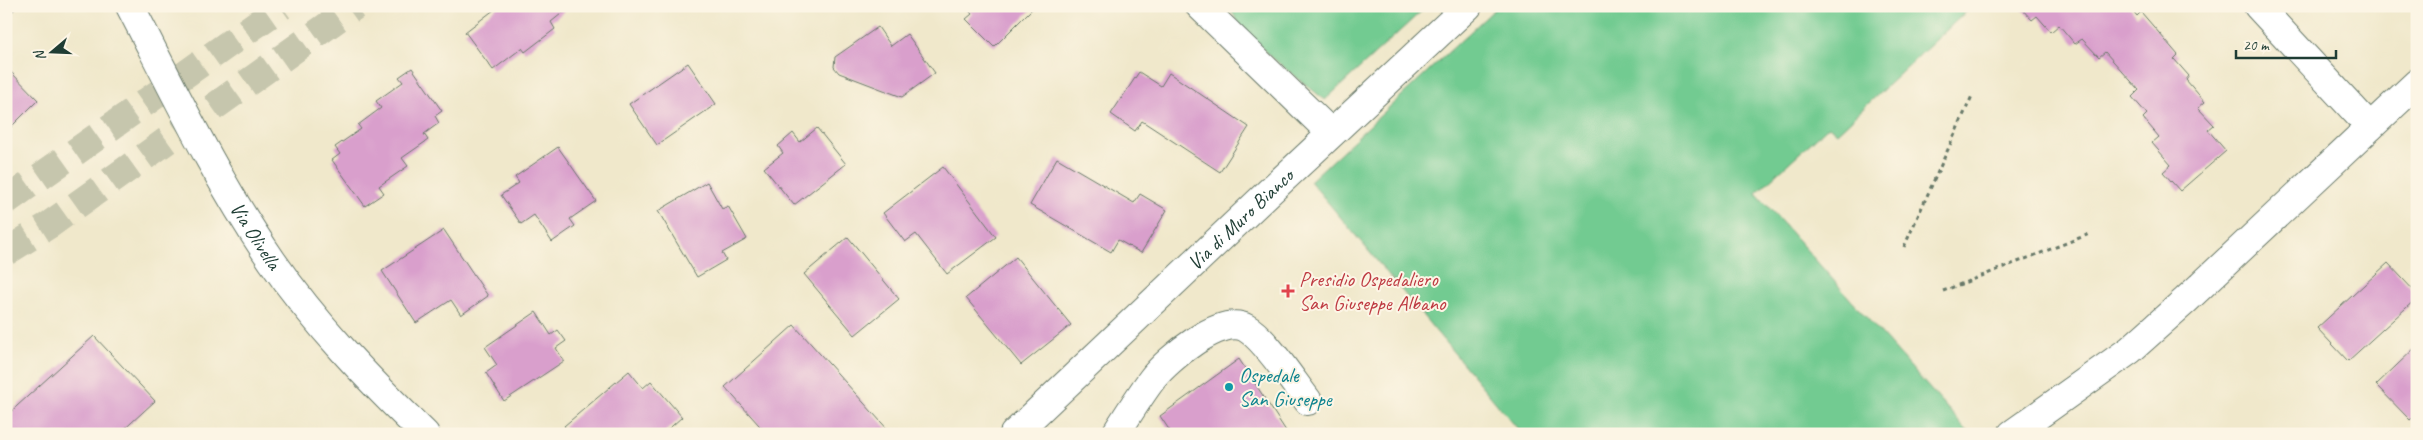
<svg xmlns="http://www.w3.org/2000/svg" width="2423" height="440" font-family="Caveat,sans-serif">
  <rect width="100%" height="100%" fill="#fcf5e5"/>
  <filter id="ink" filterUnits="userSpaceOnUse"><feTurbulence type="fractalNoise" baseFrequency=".02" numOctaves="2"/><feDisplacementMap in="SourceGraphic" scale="10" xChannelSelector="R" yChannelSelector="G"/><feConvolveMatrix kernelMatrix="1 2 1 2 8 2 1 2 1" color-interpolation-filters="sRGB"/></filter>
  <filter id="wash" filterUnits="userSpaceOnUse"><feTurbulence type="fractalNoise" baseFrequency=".0096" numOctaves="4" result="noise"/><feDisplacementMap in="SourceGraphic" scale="20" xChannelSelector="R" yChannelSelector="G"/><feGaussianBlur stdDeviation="1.12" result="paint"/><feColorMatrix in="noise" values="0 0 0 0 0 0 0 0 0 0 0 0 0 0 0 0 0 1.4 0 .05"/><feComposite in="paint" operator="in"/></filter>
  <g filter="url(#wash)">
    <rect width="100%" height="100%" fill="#f0e8cb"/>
    <!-- green -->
    <g fill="#72cb91" stroke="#488462">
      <path d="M1229,6H1427L1325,100C1295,75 1245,42 1229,6Z"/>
      <path d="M1498,6H1972L1837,133L1829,126L1756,193L1970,434H1522L1310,181Z"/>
    </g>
    <g id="blocks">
      <!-- building -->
      <g fill="#d99fcc">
        <path d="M6,6H18L6,17Z"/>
        <path d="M499,6H571L551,22L555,29L525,52L522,48L493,70L465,32Z"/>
        <path d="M965,6H1035L994,47L966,19L972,14Z"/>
        <path d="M2019,6H2129L2137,16L2141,12L2178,55L2174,59L2189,76L2186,80L2205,102L2198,108L2214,125L2208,130L2226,151L2180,191L2163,172L2171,165L2152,143L2159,137L2143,118L2147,114L2132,97L2139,90L2105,52L2099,57L2082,39L2075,44L2059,25L2051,32L2037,16L2032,20Z"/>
        <path d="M878,27L891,46L907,34L935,73L902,97L839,73L834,67L835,57Z"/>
        <path d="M688,63L716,104L657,145L629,104Z"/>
        <path d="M412,68L442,111L435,116L439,123L424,134L428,140L402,158L408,166L379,186L384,193L365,206L332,160L340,154L335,147L361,129L358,125L381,108L376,101L403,82L399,77Z"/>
        <path d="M9,70L38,100L6,132V73Z"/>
        <path d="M1139,72L1161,86L1169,73L1249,127L1220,172L1142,121L1135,131L1111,114Z"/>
        <path d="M817,128L846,164L794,205L764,168L783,153L778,146L793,133L800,142Z"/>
        <path d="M558,147L596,201L570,219L575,226L552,242L534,215L521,224L501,195L519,183L515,177Z"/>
        <path d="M1057,158L1134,203L1140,194L1167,210L1141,253L1118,240L1111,252L1030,205Z"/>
        <path d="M943,167L996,237L947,274L916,234L905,242L883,213Z"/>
        <path d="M707,182L722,209L728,206L747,239L722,253L726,260L697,277L658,211Z"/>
        <path d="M444,230L488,296L461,315L451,300L416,323L382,271Z"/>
        <path d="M848,237L899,299L855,335L804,274Z"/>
        <path d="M1016,257L1071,325L1021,365L966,298Z"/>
        <path d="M2388,263L2417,294V298L2348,361L2317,328Z"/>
        <path d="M536,312L551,335L558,330L566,341L556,348L564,361L504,401L486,373L497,365L485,347Z"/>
        <path d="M794,325L890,432L888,434H767L725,387Z"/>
        <path d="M94,336L155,401L119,434H9L6,431V416Z"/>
        <path d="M2417,346V414L2410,420L2376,385Z"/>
        <path d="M1239,359L1288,434H1172L1160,416Z"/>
        <path d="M629,371L643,388L651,381L682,417L663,434H571L564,426Z"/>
      </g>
    </g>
  </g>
  <g filter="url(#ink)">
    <use href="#blocks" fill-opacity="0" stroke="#687969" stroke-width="1"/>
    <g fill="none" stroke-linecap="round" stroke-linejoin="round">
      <!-- trunk-tunnel -->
      <g stroke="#c6c6ad" stroke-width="28" stroke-dasharray="28 14" stroke-linecap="butt">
        <path d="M6,201L282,6"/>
        <path d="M6,252L49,225L355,6"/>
      </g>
      <!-- minor casing -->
      <g stroke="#687969" stroke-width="30">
        <g id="minor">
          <path d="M1200,6L1331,133"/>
          <path d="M2258,6L2370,127"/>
          <path d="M1117,432C1129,413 1140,395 1153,378C1168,359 1221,314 1246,328C1265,338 1293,382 1308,401"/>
          <path id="s1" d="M1014,434L1267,194L1468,6"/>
          <path d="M2012,434L2130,350L2186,300L2417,83"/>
        </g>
      </g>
      <!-- secondary casing -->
      <g stroke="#687969" stroke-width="30">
        <g id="secondary">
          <path id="s2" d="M130,6C175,93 217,181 272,261C316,325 370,381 425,434"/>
        </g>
      </g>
      <!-- path -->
      <g stroke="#687969" stroke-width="3" stroke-dasharray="4 4" stroke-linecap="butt">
        <path d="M1904,247L1972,96"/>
        <path d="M1943,291L2092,233"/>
      </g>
      <!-- minor -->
      <use href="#minor" stroke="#fff" stroke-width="28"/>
      <!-- secondary -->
      <use href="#secondary" stroke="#fff" stroke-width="28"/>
    </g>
  </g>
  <!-- markers -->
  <path fill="#e0444e" stroke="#fcf5e5" stroke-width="2" d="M1285.5 283.5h5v5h5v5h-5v5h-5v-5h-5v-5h5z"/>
  <circle fill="#0f9aa8" stroke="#fcf5e5" stroke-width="2" cx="1229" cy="387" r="5"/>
  <g text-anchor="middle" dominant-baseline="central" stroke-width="4" stroke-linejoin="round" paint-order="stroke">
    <!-- street labels -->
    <g font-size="21" fill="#1f3d34" stroke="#fcf5e5">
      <text stroke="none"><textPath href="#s1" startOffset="312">Via di Muro Bianco</textPath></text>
      <text stroke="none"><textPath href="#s2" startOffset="262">Via Olivella</textPath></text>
    </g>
    <!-- health labels -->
    <g font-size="21" fill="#be3a42" stroke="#fcf5e5" text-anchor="start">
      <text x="1299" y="279">Presidio Ospedaliero<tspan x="1299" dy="24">San Giuseppe Albano</tspan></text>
    </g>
    <!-- culture labels -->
    <g font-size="21" fill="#0d838f" stroke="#fcf5e5" text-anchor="start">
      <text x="1239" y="375">Ospedale<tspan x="1239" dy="24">San Giuseppe</tspan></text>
    </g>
  </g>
  <!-- margin -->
  <rect width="2423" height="440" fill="none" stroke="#fcf5e5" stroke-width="25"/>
  <!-- north arrow -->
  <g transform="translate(52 52) rotate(251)" stroke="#fcf5e5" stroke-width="4" paint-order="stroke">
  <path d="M0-4L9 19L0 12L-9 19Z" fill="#1f3d34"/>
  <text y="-8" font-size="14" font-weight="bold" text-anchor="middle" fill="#1f3d34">N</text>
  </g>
  <!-- scale -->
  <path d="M2236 50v8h100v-8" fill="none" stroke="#1f3d34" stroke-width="2.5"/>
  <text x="2243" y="50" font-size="15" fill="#1f3d34" stroke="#fcf5e5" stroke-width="4" paint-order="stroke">20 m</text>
</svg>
